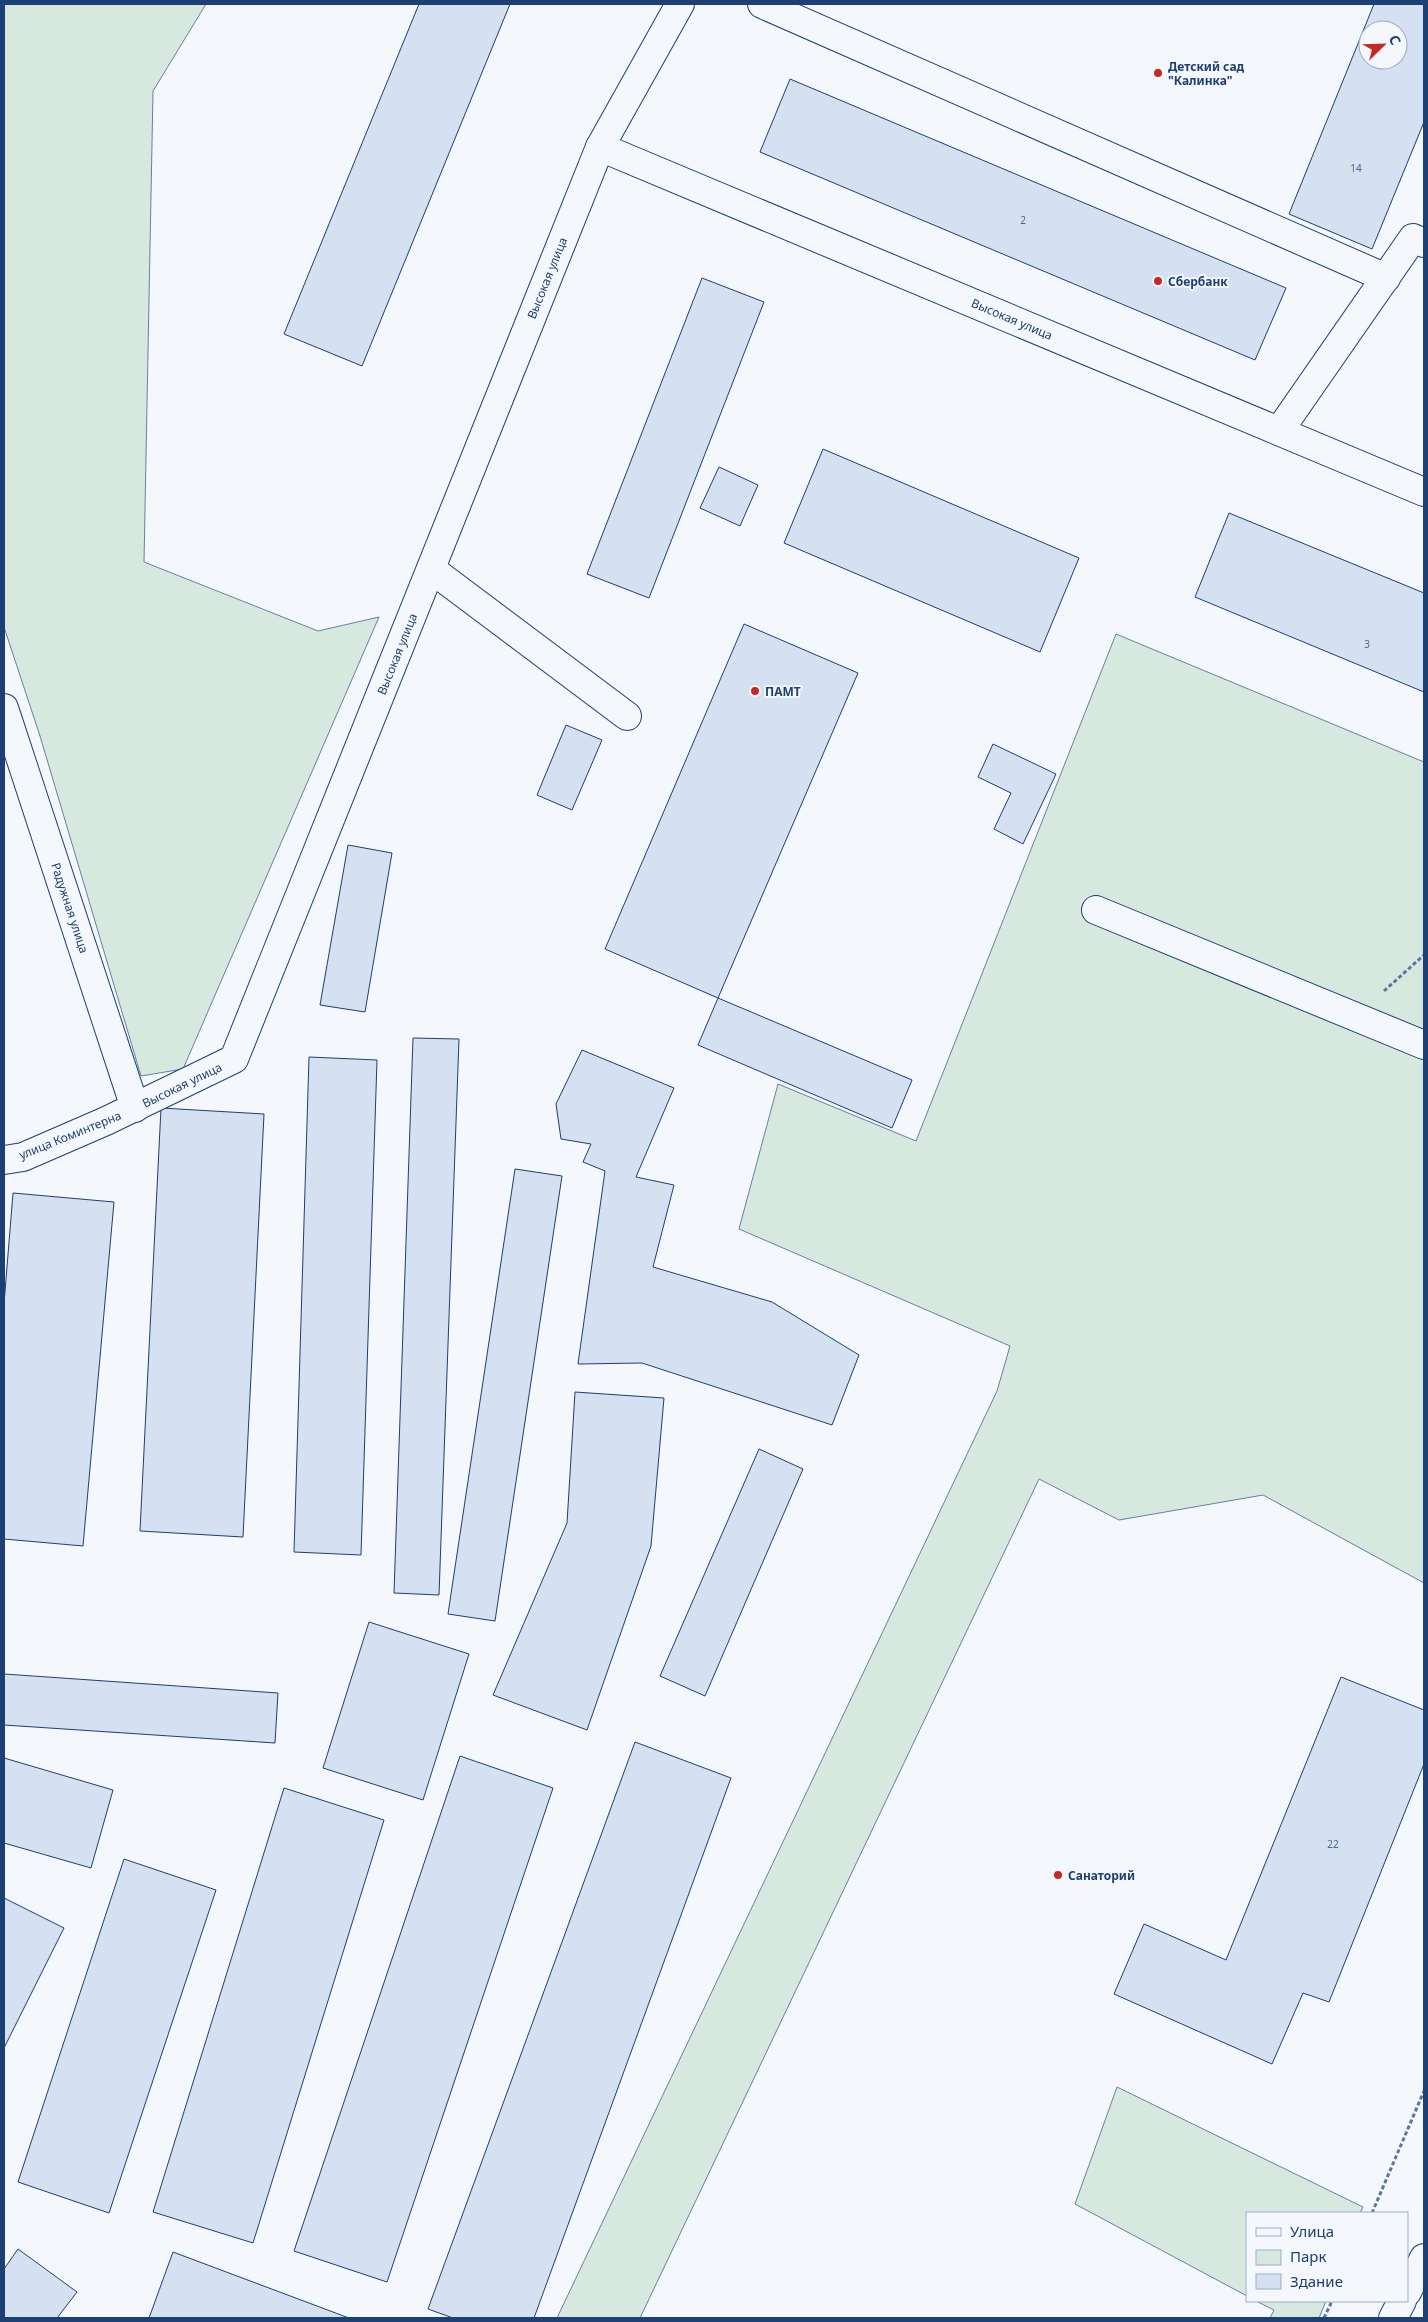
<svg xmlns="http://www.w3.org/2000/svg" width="1428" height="2322" font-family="'Noto Sans',sans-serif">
  <rect width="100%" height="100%" fill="#f4f7fb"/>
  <!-- green -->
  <g fill="#d7e8df" stroke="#687fa3">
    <path d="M4,4H206L153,91L144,562L318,631L379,617L183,1069L141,1076L40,736L4,627Z"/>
    <path d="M1116,634L1424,762V1583L1263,1495L1119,1520L1039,1479L640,2318H557L997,1391L1010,1346L739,1229L778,1084L916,1141Z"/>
    <path d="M1117,2087L1363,2207L1360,2213H1247V2296L1075,2204Z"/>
    <path d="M1256,2301H1326L1319,2318H1270L1274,2310Z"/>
  </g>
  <!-- building -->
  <g fill="#d5e0f0" stroke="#1d3f73" fill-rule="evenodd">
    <path d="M419,4H510L362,366L284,334Z"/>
    <path d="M1374,4H1424V122L1372,249L1289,214ZM1368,30H1398V60H1368Z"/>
    <path d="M790,79L1286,288L1255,360L760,152Z"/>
    <path d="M702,278L764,302L649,598L587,574Z"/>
    <path d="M823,449L1079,558L1040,652L784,543Z"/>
    <path d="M719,467L758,485L740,526L700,508Z"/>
    <path d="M1229,513L1424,593V692L1195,597Z"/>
    <path d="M744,624L858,673L718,998L605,949Z"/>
    <path d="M566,725L602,740L572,810L537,795Z"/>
    <path d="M993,744L1056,774L1023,844L994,829L1011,793L978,777Z"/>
    <path d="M348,845L392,853L365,1012L320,1005Z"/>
    <path d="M718,998L912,1080L892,1128L698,1045Z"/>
    <path d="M413,1038L459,1039L439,1595L394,1593Z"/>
    <path d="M582,1050L674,1088L636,1177L674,1185L653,1267L772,1302L859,1355L832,1425L642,1363L578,1364L605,1171L583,1162L591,1144L561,1139L556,1104Z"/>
    <path d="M309,1057L377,1060L361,1555L294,1552Z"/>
    <path d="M161,1108L264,1114L243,1537L140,1531Z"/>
    <path d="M515,1169L562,1176L495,1621L448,1614Z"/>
    <path d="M13,1193L114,1202L83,1546L4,1539V1304Z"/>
    <path d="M575,1392L664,1398L651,1546L587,1730L493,1695L567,1523Z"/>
    <path d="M759,1449L803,1469L705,1696L660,1676Z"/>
    <path d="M369,1622L469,1654L423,1800L323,1768Z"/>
    <path d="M4,1674L278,1693L275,1743L4,1725Z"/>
    <path d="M1341,1677L1424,1710V1764L1329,2002L1303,1993L1272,2064L1114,1994L1144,1924L1226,1960Z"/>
    <path d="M635,1742L731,1778L534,2318H453L428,2309Z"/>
    <path d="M460,1756L553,1788L387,2282L294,2251Z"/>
    <path d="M4,1758L113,1790L91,1868L4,1843Z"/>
    <path d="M284,1788L384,1820L253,2243L153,2212Z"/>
    <path d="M124,1859L216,1890L109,2213L18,2182Z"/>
    <path d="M4,1898L64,1928L4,2048Z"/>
    <path d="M18,2249L77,2292L57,2318H4V2269Z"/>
    <path d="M173,2252L349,2318H149Z"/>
  </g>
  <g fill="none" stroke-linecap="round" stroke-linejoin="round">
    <!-- minor casing -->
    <g stroke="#1d3f73" stroke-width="30">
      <g id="minor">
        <path d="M762,4L1386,278"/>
        <path d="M600,147L1424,492"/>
        <path d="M1279,431L1413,238L1424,243"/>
        <path d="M431,569L627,716"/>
        <path d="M4,708L135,1108"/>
        <path d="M1096,910L1424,1045"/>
        <path d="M4,1160L23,1157L106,1121L234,1059L600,147L680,4"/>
        <path d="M1407,2292L1424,2258"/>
        <path d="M1393,2318L1402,2301"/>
      </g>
    </g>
    <!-- path -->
    <g stroke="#5e769c" stroke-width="3" stroke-dasharray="4 2.5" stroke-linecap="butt">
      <path d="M1384,991L1424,955"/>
      <path d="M1372,2213L1424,2091"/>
      <path d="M1324,2318L1332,2301"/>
    </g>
    <!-- minor -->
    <use href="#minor" stroke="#f4f7fb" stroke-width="28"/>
  </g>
  <!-- markers -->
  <g fill="#c62828" stroke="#f4f7fb" stroke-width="2">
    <circle cx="1158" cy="73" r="5"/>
    <circle cx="1158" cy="281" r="5"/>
    <circle cx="755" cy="691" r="5"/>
    <circle cx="1058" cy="1875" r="5"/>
  </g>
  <g text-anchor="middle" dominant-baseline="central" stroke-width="4" stroke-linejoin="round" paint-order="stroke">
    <!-- number labels -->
    <g font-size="10" fill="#4b6792">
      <text x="1356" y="168">14</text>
      <text x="1023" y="220">2</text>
      <text x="1367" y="644">3</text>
      <text x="1333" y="1844">22</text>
    </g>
    <!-- poi labels -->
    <g font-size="12" font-weight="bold" fill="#1d3f73" stroke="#f4f7fb" text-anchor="start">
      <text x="1168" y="66">Детский сад<tspan x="1168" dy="14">"Калинка"</tspan></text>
      <text x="1168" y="281">Сбербанк</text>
      <text x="765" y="691">ПАМТ</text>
      <text x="1068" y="1875">Санаторий</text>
    </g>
    <!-- street labels -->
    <g font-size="12" fill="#1d3f73" stroke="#f4f7fb">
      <text transform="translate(547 278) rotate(-68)">Высокая улица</text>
      <text transform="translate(1012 319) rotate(23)">Высокая улица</text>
      <text transform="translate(397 654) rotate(-68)">Высокая улица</text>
      <text transform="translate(70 908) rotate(72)">Радужная улица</text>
      <text transform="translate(182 1085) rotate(-26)">Высокая улица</text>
      <text transform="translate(70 1135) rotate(-22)">улица Коминтерна</text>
    </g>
  </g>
  <!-- border -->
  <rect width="1428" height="2322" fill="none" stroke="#1d3f73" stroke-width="10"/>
  <!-- legend -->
  <rect x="1246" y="2212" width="162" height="90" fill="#f4f7fb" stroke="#9eadc5"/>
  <rect x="1256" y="2228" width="25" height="8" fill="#f4f7fb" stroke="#9eadc5"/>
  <text x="1290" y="2237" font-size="15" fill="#1d3f73">Улица</text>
  <rect x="1256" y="2250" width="25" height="15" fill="#d7e8df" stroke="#9eadc5"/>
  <text x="1290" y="2262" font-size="15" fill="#1d3f73">Парк</text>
  <rect x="1256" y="2274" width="25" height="15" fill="#d5e0f0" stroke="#9eadc5"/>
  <text x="1290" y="2287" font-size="15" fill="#1d3f73">Здание</text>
  <!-- north arrow -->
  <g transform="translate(1383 45) rotate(67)"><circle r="24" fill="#f4f7fb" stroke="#9eadc5"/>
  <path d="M0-4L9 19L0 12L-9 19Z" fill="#c62828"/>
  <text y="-8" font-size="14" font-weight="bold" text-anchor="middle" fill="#1d3f73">С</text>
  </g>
</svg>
